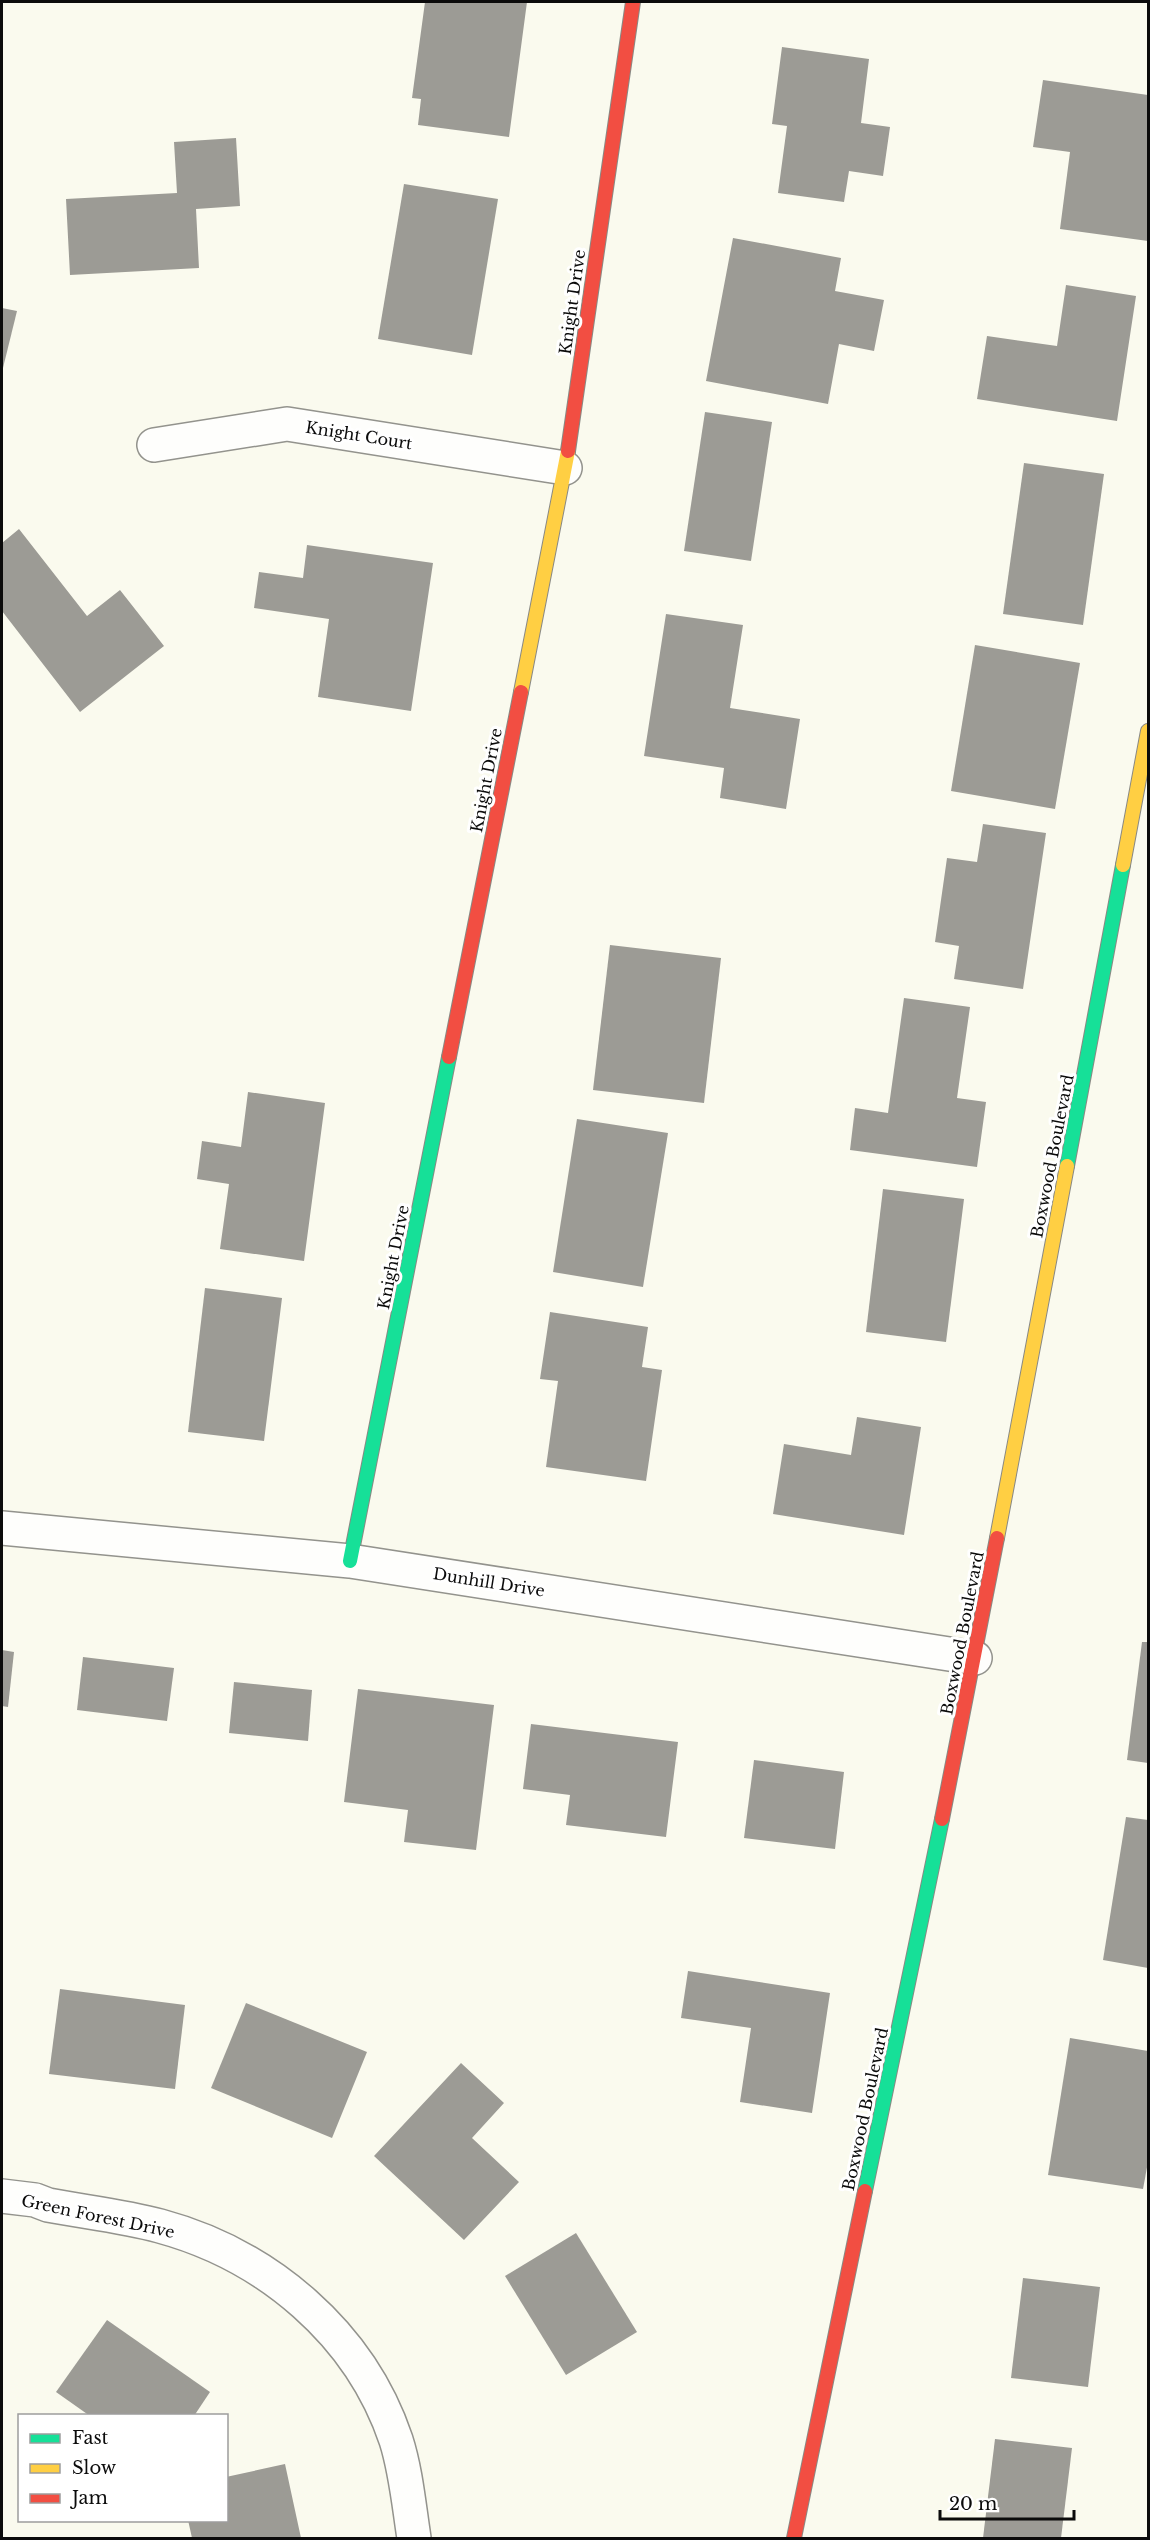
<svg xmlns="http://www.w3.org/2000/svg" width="1150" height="2540" font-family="'Libre Baskerville',serif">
  <rect width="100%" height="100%" fill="#fafaee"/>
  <!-- building -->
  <g fill="#9c9b95">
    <path d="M425,2H527L509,137L418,125L421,99L412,98Z"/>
    <path d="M782,47L869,59L861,123L890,127L883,176L849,171L844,202L778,193L787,126L772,124Z"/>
    <path d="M1043,80L1148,95V241L1060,229L1070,152L1033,147Z"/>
    <path d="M236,138L240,206L196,209L199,268L70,275L66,199L177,193L174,142Z"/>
    <path d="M404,184L498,199L472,355L378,339Z"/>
    <path d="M733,238L841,258L835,291L884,300L874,351L839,344L828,404L706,381Z"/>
    <path d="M1066,285L1136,296L1117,421L977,399L987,336L1057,346Z"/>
    <path d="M2,308L17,311L2,372Z"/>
    <path d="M705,412L772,422L751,561L684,551Z"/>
    <path d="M1024,463L1104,474L1083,625L1003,614Z"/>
    <path d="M19,529L87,616L120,590L164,646L80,712L2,611V543Z"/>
    <path d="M307,545L433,563L411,711L318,697L329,619L254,608L259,572L303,578Z"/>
    <path d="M666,614L743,625L730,708L800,719L786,809L720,798L724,768L644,756Z"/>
    <path d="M975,645L1080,663L1055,809L951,791Z"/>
    <path d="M983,824L1046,833L1023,989L954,979L959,946L935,942L947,858L977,862Z"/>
    <path d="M610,945L721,958L704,1103L593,1090Z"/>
    <path d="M904,998L970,1007L957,1098L986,1102L977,1167L850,1150L855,1108L888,1113Z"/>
    <path d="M248,1092L325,1103L304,1261L220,1249L229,1184L197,1179L202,1141L241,1147Z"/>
    <path d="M577,1119L668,1133L643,1287L553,1272Z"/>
    <path d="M883,1189L964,1199L946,1342L866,1332Z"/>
    <path d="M205,1288L282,1298L264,1441L188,1432Z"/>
    <path d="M550,1312L648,1327L642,1367L662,1370L646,1481L546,1467L558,1381L540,1379Z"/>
    <path d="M857,1417L921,1427L904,1535L773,1514L784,1444L851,1455Z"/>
    <path d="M1142,1642H1148V1763L1127,1760Z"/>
    <path d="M2,1650L14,1652L8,1707L2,1706Z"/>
    <path d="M83,1657L174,1668L167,1721L77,1710Z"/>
    <path d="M234,1682L312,1690L308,1741L229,1733Z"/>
    <path d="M358,1689L494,1705L476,1850L404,1842L408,1810L344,1802Z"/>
    <path d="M531,1724L678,1742L666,1837L566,1825L570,1795L523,1789Z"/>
    <path d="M754,1760L844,1772L835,1849L744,1838Z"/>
    <path d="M1126,1817L1148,1820V1968L1103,1960Z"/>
    <path d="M688,1971L830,1993L812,2113L740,2102L751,2028L681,2018Z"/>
    <path d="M60,1989L185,2005L175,2089L49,2074Z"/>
    <path d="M246,2003L367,2052L332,2138L211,2088Z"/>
    <path d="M1070,2038L1148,2051V2162L1143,2189L1048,2175Z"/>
    <path d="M461,2063L504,2103L472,2138L519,2182L464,2240L374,2156Z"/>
    <path d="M576,2233L637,2332L566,2375L505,2276Z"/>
    <path d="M1023,2278L1100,2287L1088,2387L1011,2378Z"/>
    <path d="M107,2320L210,2392L194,2416H90L56,2392Z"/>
    <path d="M995,2439L1072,2448L1061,2538H983Z"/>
    <path d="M285,2464L301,2538H192L188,2520H226V2477Z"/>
  </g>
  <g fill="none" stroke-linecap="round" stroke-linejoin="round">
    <!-- street casing -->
    <g stroke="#93938d" stroke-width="36">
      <g id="street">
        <path d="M154,445L287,424L565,468"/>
        <path d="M2,1528L350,1561L975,1658"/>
        <path d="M2,2196L35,2200L48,2205C85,2212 124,2216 160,2226C267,2255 360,2333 396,2440C406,2471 409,2506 414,2538"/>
      </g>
    </g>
    <!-- fast casing -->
    <g stroke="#898984" stroke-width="16">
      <g id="fast">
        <path d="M1067,1166L1123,865"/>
        <path d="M350,1561L449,1057"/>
        <path d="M865,2191L942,1819"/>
      </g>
    </g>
    <!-- slow casing -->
    <g stroke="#898984" stroke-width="16">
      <g id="slow">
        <path d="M521,692L568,451"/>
        <path d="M1123,865L1148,731"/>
        <path d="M997,1538L1067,1166"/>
      </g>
    </g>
    <!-- jam casing -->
    <g stroke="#898984" stroke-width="16">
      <g id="jam">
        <path d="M568,451L633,2"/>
        <path d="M449,1057L521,692"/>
        <path d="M942,1819L997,1538"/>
        <path d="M794,2538L865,2191"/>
      </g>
    </g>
    <!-- street -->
    <use href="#street" stroke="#fefefc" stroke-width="33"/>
    <!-- fast -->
    <use href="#fast" stroke="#16e098" stroke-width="14"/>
    <!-- slow -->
    <use href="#slow" stroke="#ffcf43" stroke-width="14"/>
    <!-- jam -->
    <use href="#jam" stroke="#f24e42" stroke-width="14"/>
  </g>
  <g text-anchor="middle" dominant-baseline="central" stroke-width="6" stroke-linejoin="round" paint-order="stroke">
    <!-- street labels -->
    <g font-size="16" fill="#0b0b0b" stroke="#fff">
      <text transform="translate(572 302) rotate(-82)">Knight Drive</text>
      <text transform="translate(359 435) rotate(9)">Knight Court</text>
      <text transform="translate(486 780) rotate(-79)">Knight Drive</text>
      <text transform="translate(1052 1156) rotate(-79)">Boxwood Boulevard</text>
      <text transform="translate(393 1257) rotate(-79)">Knight Drive</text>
      <text transform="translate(489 1582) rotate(9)">Dunhill Drive</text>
      <text transform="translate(962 1633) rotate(-79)">Boxwood Boulevard</text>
      <text transform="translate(865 2109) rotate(-78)">Boxwood Boulevard</text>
      <text transform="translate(98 2216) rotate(12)">Green Forest Drive</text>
    </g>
  </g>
  <!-- border -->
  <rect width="1150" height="2540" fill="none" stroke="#0b0b0b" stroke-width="6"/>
  <!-- legend -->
  <rect x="18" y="2414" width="210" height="108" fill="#ffffff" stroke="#9d9d9d" stroke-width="1.5"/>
  <rect x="30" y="2434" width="30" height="9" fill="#16e098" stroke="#9d9d9d" stroke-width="1.5"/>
  <text x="72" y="2444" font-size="18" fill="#0b0b0b">Fast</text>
  <rect x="30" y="2464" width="30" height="9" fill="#ffcf43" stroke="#9d9d9d" stroke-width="1.5"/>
  <text x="72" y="2474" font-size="18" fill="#0b0b0b">Slow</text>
  <rect x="30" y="2494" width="30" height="9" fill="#f24e42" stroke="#9d9d9d" stroke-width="1.5"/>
  <text x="72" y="2504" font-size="18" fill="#0b0b0b">Jam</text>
  <!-- scale -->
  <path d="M940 2510v9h134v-9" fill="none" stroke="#0b0b0b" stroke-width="3"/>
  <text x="949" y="2510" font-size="18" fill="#0b0b0b" stroke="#ffffff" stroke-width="4.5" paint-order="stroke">20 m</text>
</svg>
